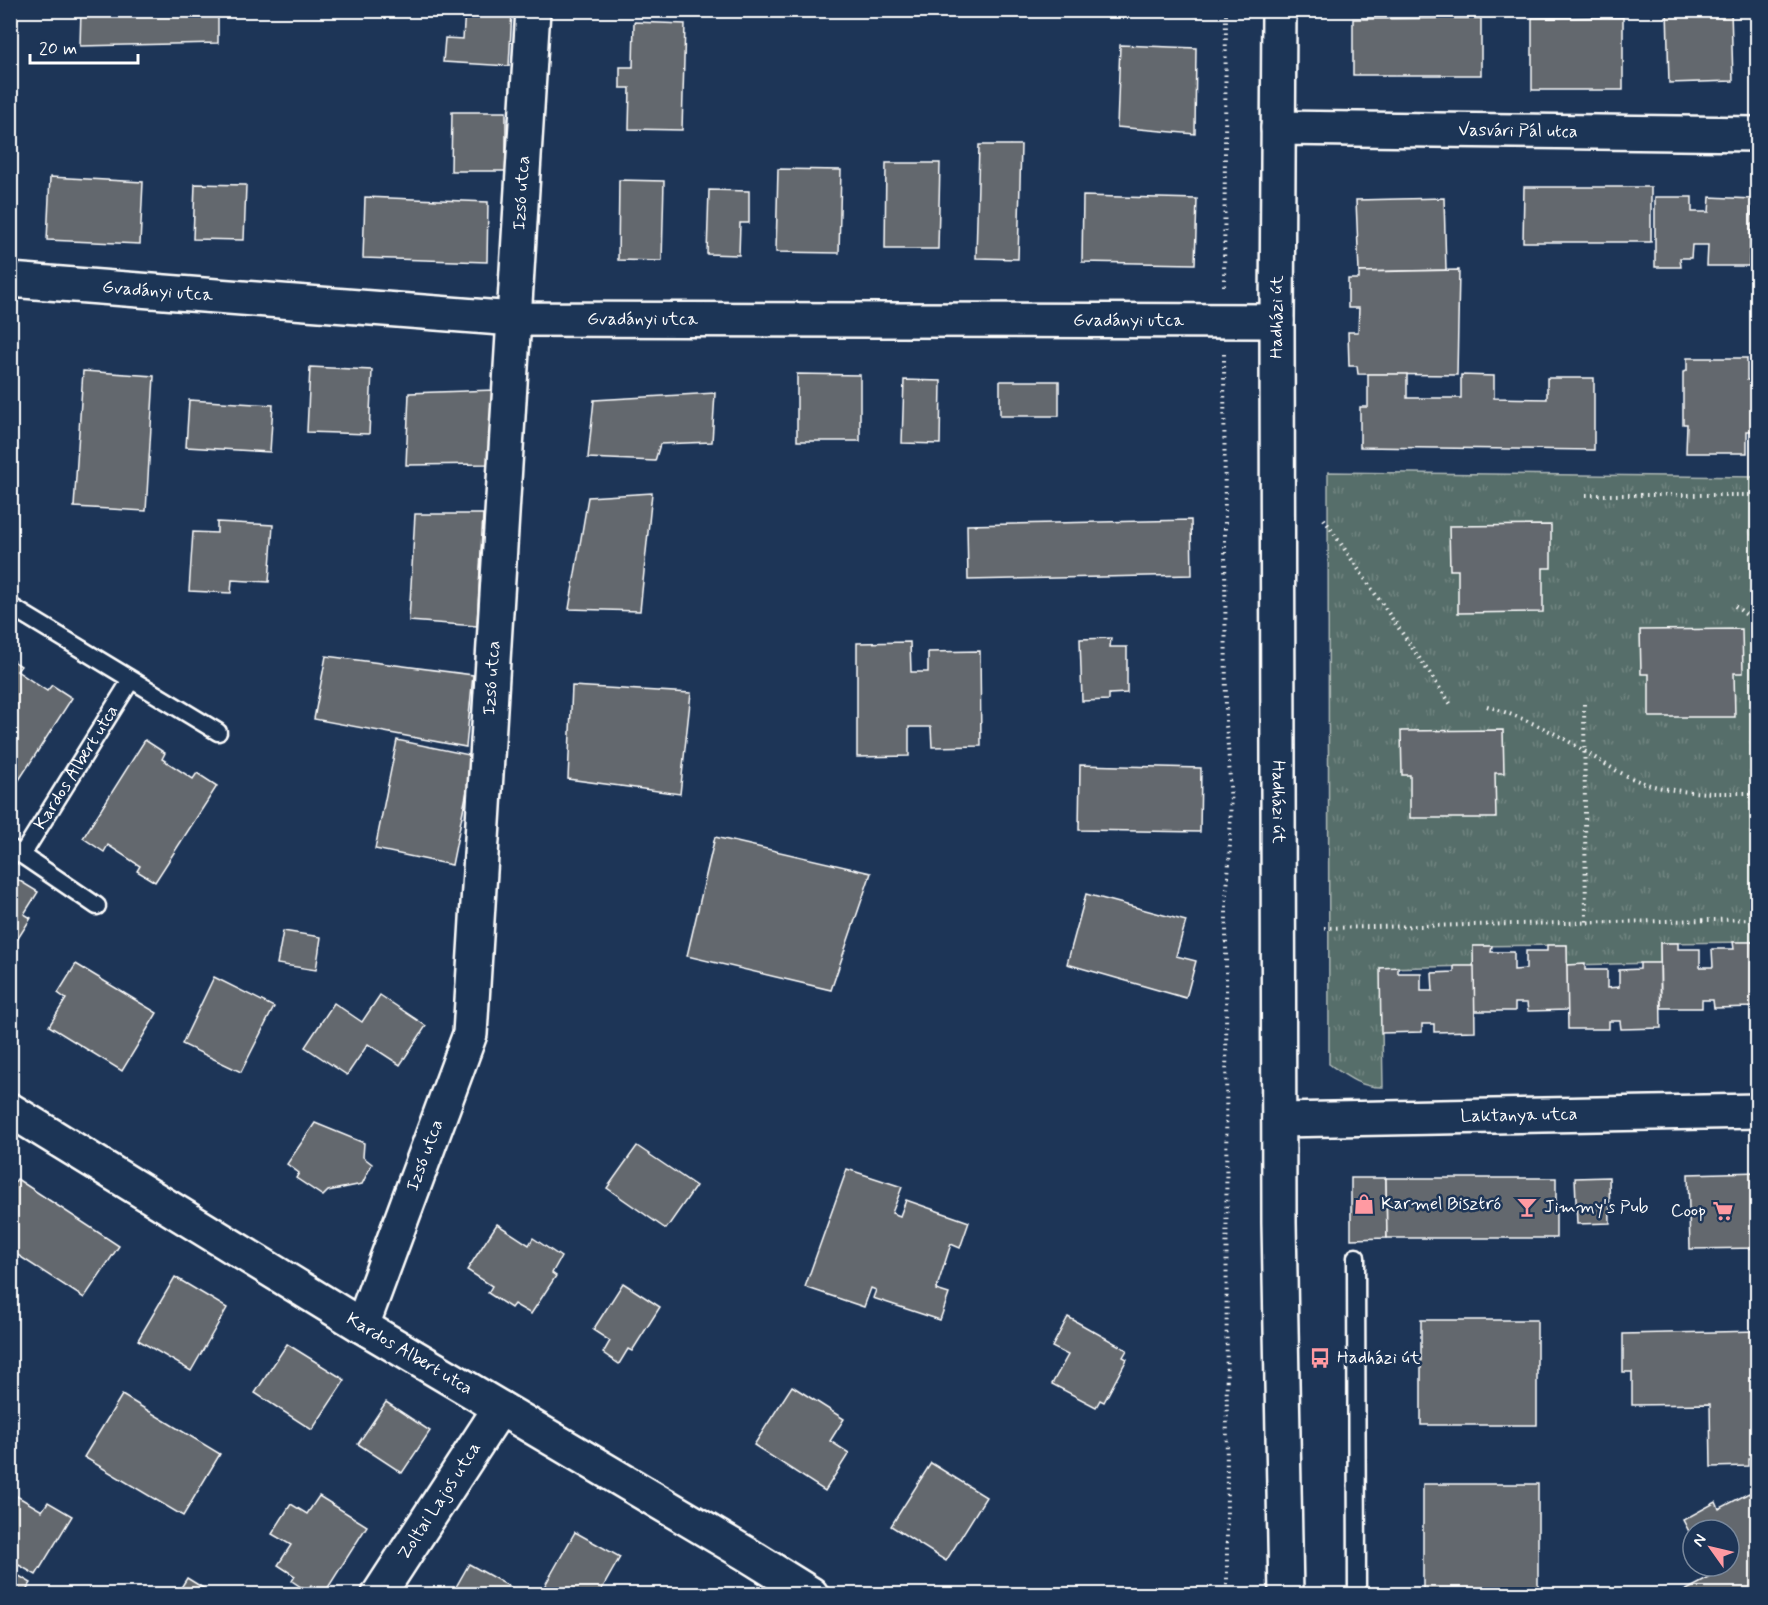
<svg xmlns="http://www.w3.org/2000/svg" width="1768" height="1605" font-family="Mynerve,sans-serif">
  <defs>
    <pattern id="park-tufts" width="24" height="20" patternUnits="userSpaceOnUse" patternTransform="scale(1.5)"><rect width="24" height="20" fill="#576e6a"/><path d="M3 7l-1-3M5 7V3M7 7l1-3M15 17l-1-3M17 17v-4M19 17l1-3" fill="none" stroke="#708480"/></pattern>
  </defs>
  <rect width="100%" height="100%" fill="#1d3557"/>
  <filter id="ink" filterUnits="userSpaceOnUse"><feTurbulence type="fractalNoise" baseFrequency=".0167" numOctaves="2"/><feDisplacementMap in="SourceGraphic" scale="12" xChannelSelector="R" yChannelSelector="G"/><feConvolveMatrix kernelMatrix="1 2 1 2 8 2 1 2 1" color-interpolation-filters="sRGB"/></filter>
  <g filter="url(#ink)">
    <!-- park -->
    <path fill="url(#park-tufts)" stroke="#abb6b4" stroke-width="1.5" d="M1328,472L1757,477V961H1753V942L1660,943V963L1567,965V945L1474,946V966L1381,968L1383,1087C1361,1088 1346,1076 1329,1064Z"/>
    <!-- building -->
    <g fill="#63686e" stroke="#fff" stroke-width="1.5">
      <path d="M81,10H218V43L80,46Z"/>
      <path d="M465,10L512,11L509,66L443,62L445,38L463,39Z"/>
      <path d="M1667,10H1731L1733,81L1669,83Z"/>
      <path d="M1623,17V90H1532V18Z"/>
      <path d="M1481,18V75H1353V19Z"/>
      <path d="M634,22L685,24L682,130L629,129L630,88H620V67H633Z"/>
      <path d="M1120,45L1196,48L1195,134L1117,127Z"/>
      <path d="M452,112H506V171H451Z"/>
      <path d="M979,145H1021L1018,259L976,258Z"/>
      <path d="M886,163H940L938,249H885Z"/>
      <path d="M778,169L841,170L839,253L776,252Z"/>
      <path d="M50,177L143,182L140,244L47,240Z"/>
      <path d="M619,180L664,181L662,261L618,260Z"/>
      <path d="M195,184L246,185L244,240L193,239Z"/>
      <path d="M1524,187H1651V242H1523Z"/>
      <path d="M709,190L749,191V223H740L739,255L707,254Z"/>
      <path d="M1083,196L1197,199L1195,264L1082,262Z"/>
      <path d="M365,197L488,202L487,262L363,258Z"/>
      <path d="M1655,197H1692V212H1709L1710,197L1752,199L1749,266H1707L1708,245H1692L1691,258H1680L1681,267H1655Z"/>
      <path d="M1444,198L1446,270L1359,272L1356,200Z"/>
      <path d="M1752,199H1758V266H1749Z"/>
      <path d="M1459,270L1457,375L1358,374L1357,366H1349L1348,332H1358L1359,308H1348V279H1359V272Z"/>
      <path d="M1687,358H1747V380H1758V431H1747V453H1686L1687,424H1683V372L1687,371Z"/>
      <path d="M310,367L372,370L369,434L307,432Z"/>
      <path d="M83,371L154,376L146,511L74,507Z"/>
      <path d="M797,374L860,375V441H797Z"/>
      <path d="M1368,374H1407V398H1461V375L1494,376V398L1547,399V378H1594V450L1360,447V407H1368Z"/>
      <path d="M904,380L941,381L940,444L902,443Z"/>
      <rect x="1000" y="381" width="59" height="35"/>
      <path d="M494,390L488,464L406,465L409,393Z"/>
      <path d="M715,393L712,442L660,444L655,461L588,458L594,400Z"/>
      <path d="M189,400L273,405L270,452L186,447Z"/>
      <path d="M652,493L640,611L569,609L588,497Z"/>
      <path d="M415,514H483L477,626L409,621Z"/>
      <path d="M1191,520L1192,575L968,580L967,525Z"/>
      <path d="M217,522L273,525L269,582L232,580L231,593L189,591L193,532L217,533Z"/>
      <path d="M1551,525V568H1543V612L1458,613V570H1450L1449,526Z"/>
      <path d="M1742,629L1743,673H1734L1735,717H1649V674H1641L1640,630Z"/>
      <path d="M1111,638L1110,647H1127V693L1109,694V700L1082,701L1080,639Z"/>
      <path d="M910,642L911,672H928V652L980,651L981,746L932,747L931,727H909V756L857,757V643Z"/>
      <path d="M326,656L473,675L466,747L314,719Z"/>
      <path d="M10,659L21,666L17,671L47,691L52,685L72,698L10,794Z"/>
      <path d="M572,686L691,693L680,794L568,779Z"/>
      <path d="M1503,730L1504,773H1495L1496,818H1410V775H1402L1401,731Z"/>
      <path d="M145,740L165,753L162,759L193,779L197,773L217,786L155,882L137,871L140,866L108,845L104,852L83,838Z"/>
      <path d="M397,740L474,756L452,865L375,849Z"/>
      <path d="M1080,765L1201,768L1200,832L1079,830Z"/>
      <path d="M715,837L871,873L831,990L687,956Z"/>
      <path d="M10,875L38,892L24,914L31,918L10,951Z"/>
      <path d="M1086,894L1186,921L1176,956L1196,961L1186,998L1067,964Z"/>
      <path d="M283,931L321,937L316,970L277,964Z"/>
      <path d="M1733,942H1753L1754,1007L1714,1008L1713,1000H1702V1008H1661L1660,943H1678V949H1700V967H1713L1712,949H1734Z"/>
      <path d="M1547,945H1567L1568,1010L1528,1011L1527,1003H1515V1011H1474L1473,946H1492L1491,952H1514V970L1526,969V951H1547Z"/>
      <path d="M1753,961H1758V1026H1754Z"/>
      <path d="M1640,963H1660L1661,1028L1621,1029L1620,1021H1609V1029H1568L1567,965L1585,964V970H1607V988L1619,987V970L1640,969Z"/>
      <path d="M76,964L157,1013L122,1071L49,1026L66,999L58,993Z"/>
      <path d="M1454,966H1474L1475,1031L1434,1032V1024H1422V1032L1381,1033L1380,968L1398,967V973H1421V991H1433L1432,973L1454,972Z"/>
      <path d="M214,977L274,1007L241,1072L182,1044Z"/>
      <path d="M380,995L426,1026L400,1065L368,1044L347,1075L305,1047L334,1003L362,1022Z"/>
      <path d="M315,1123L364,1143L363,1157L372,1164L362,1184L328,1191L323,1196L296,1178L299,1173L287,1164Z"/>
      <path d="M637,1146L696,1186L666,1229L607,1188Z"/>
      <path d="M847,1169L902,1187L892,1213L900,1216L906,1200L969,1222L960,1248L951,1244L936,1290L949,1294L940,1320L873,1298L876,1290L871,1288L864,1307L805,1287Z"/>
      <path d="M1758,1172V1248L1690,1249L1688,1174Z"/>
      <path d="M1609,1177L1610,1223L1577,1224L1575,1178Z"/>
      <path d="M1351,1178H1386L1387,1238L1351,1239Z"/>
      <path d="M1386,1178H1556V1238H1387Z"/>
      <path d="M17,1179L119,1246L84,1298L10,1250V1189Z"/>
      <path d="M497,1224L529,1245L533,1238L561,1257L552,1273L556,1276L531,1314L514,1304L511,1308L488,1293L492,1286L467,1270Z"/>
      <path d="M175,1277L227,1308L191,1371L138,1340Z"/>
      <path d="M623,1283L660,1307L632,1351L628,1349L619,1364L603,1353L610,1341L593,1330Z"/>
      <path d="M1068,1317L1127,1350L1123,1357L1127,1359L1104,1402L1100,1400L1096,1407L1052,1384L1068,1355L1052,1347Z"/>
      <rect x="1421" y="1320" width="116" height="105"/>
      <path d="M1758,1331V1459H1748V1466L1711,1467L1710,1404L1632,1405V1372H1623V1334Z"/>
      <path d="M287,1344L345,1380L312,1430L255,1393Z"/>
      <path d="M792,1386L844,1419L830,1441L849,1453L825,1491L754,1445Z"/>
      <path d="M122,1395L220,1454L183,1516L84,1457Z"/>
      <path d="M386,1402L430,1431L402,1473L358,1444Z"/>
      <path d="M931,1463L986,1497L946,1561L891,1526Z"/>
      <path d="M1423,1484H1538V1589L1423,1590Z"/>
      <path d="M10,1492L42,1511L48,1502L72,1516L36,1575L19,1565L14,1573L31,1583L24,1594H10Z"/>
      <path d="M1749,1493L1758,1508V1594H1679L1713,1576L1707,1566H1729V1530H1693V1539L1683,1520L1716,1502L1719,1509Z"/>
      <path d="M319,1496L367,1526L324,1594L311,1585L307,1591L292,1581L295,1576L278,1565L291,1545L272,1534L291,1504L307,1514Z"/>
      <path d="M575,1532L620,1557L599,1594H540Z"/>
      <path d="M469,1564L523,1594H452Z"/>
      <path d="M187,1578L213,1594H177Z"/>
    </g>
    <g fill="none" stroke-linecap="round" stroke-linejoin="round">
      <!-- service casing -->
      <g stroke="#fff" stroke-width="21">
        <g id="service">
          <path d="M10,606L218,732"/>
          <path id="s1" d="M10,848L22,855L131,680"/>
          <path d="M22,855L97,906"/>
          <path d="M1356,1257L1357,1594"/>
        </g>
      </g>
      <!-- minor casing -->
      <g stroke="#fff" stroke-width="38">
        <g id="minor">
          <path id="s2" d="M1278,128L1758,134"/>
          <path id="s3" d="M10,280L514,319L1277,321"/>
          <path id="s4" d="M10,1110L362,1326L745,1553L811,1594"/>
          <path id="s5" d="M1279,1120L1758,1111"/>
          <path id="s6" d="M362,1326L470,1034L533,10"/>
          <path id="s7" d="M379,1594L500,1408"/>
        </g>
      </g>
      <!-- tertiary casing -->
      <g stroke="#fff" stroke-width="38">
        <g id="tertiary">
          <path id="s8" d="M1279,10L1277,321L1279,1223L1286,1594"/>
        </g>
      </g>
      <!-- path -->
      <g stroke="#fff" stroke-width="4" stroke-dasharray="1.5 4.5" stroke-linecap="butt">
        <path d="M1224,286L1226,10"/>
        <path d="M1224,354L1226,725C1232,782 1232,841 1226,898L1227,1594"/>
        <path d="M1586,495H1758"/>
        <path d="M1324,519L1452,706"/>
        <path d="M1735,606L1758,624"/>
        <path d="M1584,704L1586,922"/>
        <path d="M1487,706C1514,715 1539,725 1563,738C1589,753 1615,773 1644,783C1680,795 1719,793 1758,793"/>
        <path d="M1324,928L1758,919"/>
      </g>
      <!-- service -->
      <use href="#service" stroke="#1d3557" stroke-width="16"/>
      <!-- minor -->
      <use href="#minor" stroke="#1d3557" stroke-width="33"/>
      <!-- tertiary -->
      <use href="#tertiary" stroke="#1d3557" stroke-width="33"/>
    </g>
  </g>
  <!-- icons -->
  <defs>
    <g id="shop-bare" transform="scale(1.62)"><path d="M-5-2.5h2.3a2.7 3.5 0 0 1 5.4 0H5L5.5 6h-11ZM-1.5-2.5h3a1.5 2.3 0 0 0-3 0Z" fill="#ff9aa2" stroke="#1d3557" stroke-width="2.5" paint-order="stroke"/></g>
    <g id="bar-bare" transform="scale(1.62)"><path d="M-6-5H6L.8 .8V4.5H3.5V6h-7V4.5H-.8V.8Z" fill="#ff9aa2" stroke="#1d3557" stroke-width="2.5" paint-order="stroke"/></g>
    <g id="supermarket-bare" transform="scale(1.62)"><path d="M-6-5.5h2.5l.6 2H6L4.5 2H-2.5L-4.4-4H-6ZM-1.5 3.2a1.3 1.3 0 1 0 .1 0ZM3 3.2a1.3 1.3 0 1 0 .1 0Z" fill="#ff9aa2" stroke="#1d3557" stroke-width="2.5" paint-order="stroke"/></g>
    <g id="bus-bare" transform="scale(1.62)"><path d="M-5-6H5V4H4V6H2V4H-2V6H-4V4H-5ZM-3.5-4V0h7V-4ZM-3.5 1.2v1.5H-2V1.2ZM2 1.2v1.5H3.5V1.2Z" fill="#ff9aa2" stroke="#1d3557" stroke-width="2.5" paint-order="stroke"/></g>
  </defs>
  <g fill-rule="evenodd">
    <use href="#shop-bare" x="1364" y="1204"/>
    <use href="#bar-bare" x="1527" y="1207"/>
    <use href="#supermarket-bare" x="1723" y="1211"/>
    <use href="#bus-bare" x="1320" y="1358"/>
  </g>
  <g text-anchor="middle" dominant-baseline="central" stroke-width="5" stroke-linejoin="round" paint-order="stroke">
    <!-- street labels -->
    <g font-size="18" fill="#fff" stroke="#1d3557">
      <text stroke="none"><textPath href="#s2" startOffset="240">Vasvári Pál utca</textPath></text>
      <text stroke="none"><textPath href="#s6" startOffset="1154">Izsó utca</textPath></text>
      <text stroke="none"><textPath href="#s3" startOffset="148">Gvadányi utca</textPath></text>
      <text transform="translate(1277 317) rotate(-90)">Hadházi út</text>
      <text stroke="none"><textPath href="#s3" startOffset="634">Gvadányi utca</textPath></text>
      <text stroke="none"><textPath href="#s3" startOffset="1120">Gvadányi utca</textPath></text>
      <text stroke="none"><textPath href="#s6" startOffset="668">Izsó utca</textPath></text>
      <text stroke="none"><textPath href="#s1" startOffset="117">Kardos Albert utca</textPath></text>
      <text stroke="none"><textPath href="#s8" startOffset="792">Hadházi út</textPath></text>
      <text stroke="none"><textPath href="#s5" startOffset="240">Laktanya utca</textPath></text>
      <text stroke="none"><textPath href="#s6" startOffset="182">Izsó utca</textPath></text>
      <text stroke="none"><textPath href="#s4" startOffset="468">Kardos Albert utca</textPath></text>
      <text stroke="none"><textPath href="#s7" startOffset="111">Zoltai Lajos utca</textPath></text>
    </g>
    <!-- poi labels -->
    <g font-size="18" fill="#fff" stroke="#1d3557" text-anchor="start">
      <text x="1381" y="1204">Karmel Bisztró</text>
      <text x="1544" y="1207">Jimmy's Pub</text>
      <text x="1706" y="1211" text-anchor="end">Coop</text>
      <text x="1337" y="1358">Hadházi út</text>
    </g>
  </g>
  <!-- margin -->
  <rect width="1768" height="1605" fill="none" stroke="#1d3557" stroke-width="36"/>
  <rect x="18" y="18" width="1732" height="1569" fill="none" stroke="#fff" stroke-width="2" filter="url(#ink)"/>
  <!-- north arrow -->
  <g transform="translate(1711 1548) rotate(304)"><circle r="28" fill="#1d3557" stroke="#77869a" stroke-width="1.5"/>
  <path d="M0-4.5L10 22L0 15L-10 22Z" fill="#ff9aa2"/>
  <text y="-9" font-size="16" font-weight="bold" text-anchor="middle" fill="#ffffff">N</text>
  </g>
  <!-- scale -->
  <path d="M30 54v9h108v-9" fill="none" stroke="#ffffff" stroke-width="3"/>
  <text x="39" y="54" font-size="18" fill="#ffffff" stroke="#1d3557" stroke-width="4.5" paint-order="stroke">20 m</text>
</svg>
